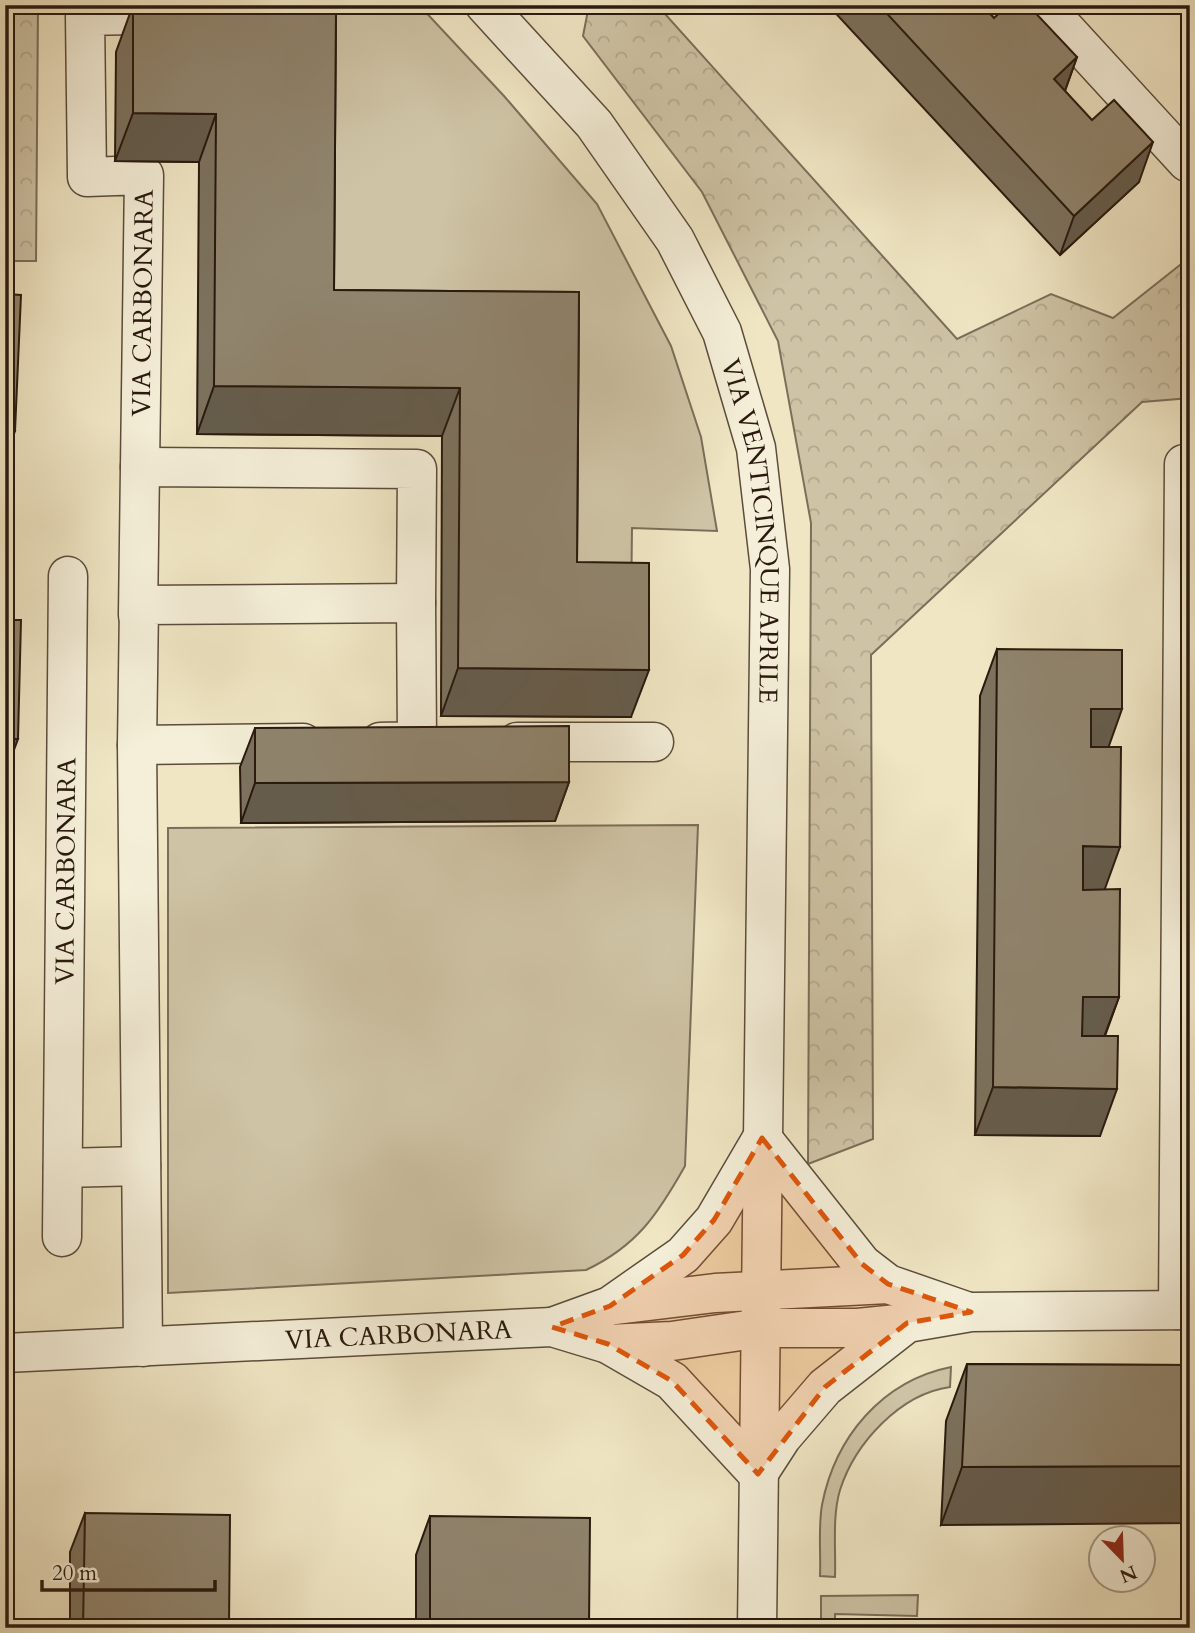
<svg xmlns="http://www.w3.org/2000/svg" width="1195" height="1633" font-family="Cardo,serif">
  <defs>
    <pattern id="park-crowns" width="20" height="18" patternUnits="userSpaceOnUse" patternTransform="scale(1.75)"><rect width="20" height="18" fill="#cec3a5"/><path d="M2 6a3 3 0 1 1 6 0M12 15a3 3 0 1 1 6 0" fill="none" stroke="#b1a78d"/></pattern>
  </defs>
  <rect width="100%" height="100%" fill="#f0e6c4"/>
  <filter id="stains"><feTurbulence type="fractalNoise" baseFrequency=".00286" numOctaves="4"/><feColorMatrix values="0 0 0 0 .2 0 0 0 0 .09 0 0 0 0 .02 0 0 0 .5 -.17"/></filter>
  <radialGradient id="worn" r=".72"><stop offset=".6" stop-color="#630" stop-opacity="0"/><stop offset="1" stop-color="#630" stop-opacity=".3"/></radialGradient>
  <!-- green -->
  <g fill="#cec3a5" stroke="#7c6e5a" stroke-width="2">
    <path d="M306,5H419L504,96L597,204L671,346L701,437L717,531L632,528L631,611L560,610L561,339L317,338L319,53Z"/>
    <path d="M698,825L685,1166C658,1214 637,1246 586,1270L168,1293V828Z"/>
    <path d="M951,1367L950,1387C900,1394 855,1443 840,1490C832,1517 836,1549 835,1577L820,1576C821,1553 818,1528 822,1505C835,1437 882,1381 951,1367Z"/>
    <path d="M918,1595L917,1616L835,1614V1628H821V1596Z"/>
  </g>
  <!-- park -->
  <g fill="url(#park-crowns)" stroke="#7c6e5a" stroke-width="2">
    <path d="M5,5H38L36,261H5Z"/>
    <path d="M589,5H657L957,339L1051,294L1113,318L1190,257V398L1142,402L871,655L873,1139L808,1164L811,523L778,341L702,192L583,36Z"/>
  </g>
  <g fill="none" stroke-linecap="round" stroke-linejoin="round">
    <!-- minor casing -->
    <g stroke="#5b4c3c" stroke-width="41">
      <g id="minor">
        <path id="s1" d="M485,5L594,124L675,240L722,332L756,448L770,569L757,1628"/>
        <path d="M1043,5L1187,162"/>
        <path id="s2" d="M140,467L144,175L87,177L85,16L182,14"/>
        <path d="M138,615L140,467L417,469L416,603"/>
        <path d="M517,742H654"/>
        <path d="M137,745L303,743"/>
        <path d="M63,1168L141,1166"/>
        <path id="s3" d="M62,1237L68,576"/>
        <path d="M616,1305L715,1293L888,1284"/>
        <path d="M1178,1310L1184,464"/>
        <path d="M552,1327L610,1306L683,1255L714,1220L762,1138L862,1264L888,1284L966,1311"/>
        <path d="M608,1344L672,1341L761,1328H858L907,1323"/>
        <path d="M143,1347L137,745L139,605L416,603L417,741L380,742"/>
        <path id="s4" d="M5,1353L552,1327L608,1344L672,1381L758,1474L782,1437L825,1387L907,1323L971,1312L1190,1310"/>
      </g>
    </g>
    <!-- minor -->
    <use href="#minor" stroke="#f5efd9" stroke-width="38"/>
  </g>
  <!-- wall -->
  <g fill="#7c725e" stroke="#29190e" stroke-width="2">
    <path d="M133,5L336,6L334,290L579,292L577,562L631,717L441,716L442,436L197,434L199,162L115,161L116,52Z"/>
    <path d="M828,5H982L994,18L1077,57L1065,91L1139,182L1060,255Z"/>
    <path d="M997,649L1109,747L1105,890L1119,997L1105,1036L1100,1136L975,1135L980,696Z"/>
    <path d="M255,728L569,782L555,821L241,823L240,767Z"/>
    <path d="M967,1364L1190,1365L941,1525L946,1421Z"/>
    <path d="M85,1513L229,1628H70V1552Z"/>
    <path d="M430,1516L589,1628H416V1555Z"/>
  </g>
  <!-- shaded-wall -->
  <g fill="#655c4c" stroke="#29190e" stroke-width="2">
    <path d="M1077,57L1063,96L1054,79Z"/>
    <path d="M133,113L216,114L199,162L115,161Z"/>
    <path d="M1153,142L1139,182L1060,255L1074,216Z"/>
    <path d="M214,386L460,388L442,436L197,434Z"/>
    <path d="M5,430L15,431L5,458Z"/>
    <path d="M458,668L649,670L631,717L441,716Z"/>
    <path d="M1091,709H1122L1105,757H1074Z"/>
    <path d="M5,739H18L5,774Z"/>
    <path d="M569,782L555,821L241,823L255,783Z"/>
    <path d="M1083,846L1120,847L1103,894L1065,893Z"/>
    <path d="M1083,997H1119L1101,1045H1066Z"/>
    <path d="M993,1087L1117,1089L1100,1136L975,1135Z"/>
    <path d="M1190,1466V1523L941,1525L962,1467Z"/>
  </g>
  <!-- building -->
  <g fill="#90846d" stroke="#29190e" stroke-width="2">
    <path d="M133,5L336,6L334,290L579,292L577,562L649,563V670L458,668L460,388L214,386L216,114L133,113Z"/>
    <path d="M879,5H982L994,18L1008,5H1028L1077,57L1054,79L1092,120L1114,100L1153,142L1074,216Z"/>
    <path d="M5,294L21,295L15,431L5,430Z"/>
    <path d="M5,586H12L11,620H21L18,739H5Z"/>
    <path d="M997,649L1122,650V709H1091V747H1121L1120,847L1083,846V890L1120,889L1119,997H1083L1082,1036H1118L1117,1089L993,1087Z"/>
    <path d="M569,726V782L255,783V728Z"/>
    <path d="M967,1364L1190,1365V1466L962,1467Z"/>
    <path d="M85,1513L230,1515L229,1628H83Z"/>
    <path d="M430,1516L590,1518L589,1628H430Z"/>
    <path d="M1001,1622L1190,1626V1628H1001Z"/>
  </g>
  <!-- marked area -->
  <path fill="#de560c" fill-opacity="0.2" stroke="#de560c" stroke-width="5" stroke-dasharray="14 9" stroke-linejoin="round" d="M762,1138L862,1264L888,1284L971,1312L907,1323L825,1387L758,1474L672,1381L608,1344L552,1327L610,1306L683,1255L714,1220Z"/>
  <g text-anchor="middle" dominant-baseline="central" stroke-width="7" stroke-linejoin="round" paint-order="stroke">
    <!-- street labels -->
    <g font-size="26" fill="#29190e" stroke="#f5efd9">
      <text stroke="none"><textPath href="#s2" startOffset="164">VIA CARBONARA</textPath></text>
      <text stroke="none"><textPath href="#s1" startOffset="609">VIA VENTICINQUE APRILE</textPath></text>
      <text stroke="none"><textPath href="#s3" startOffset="366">VIA CARBONARA</textPath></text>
      <text stroke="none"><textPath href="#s4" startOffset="394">VIA CARBONARA</textPath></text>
    </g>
  </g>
  <!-- margin -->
  <rect width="1195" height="1633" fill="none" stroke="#f0e6c4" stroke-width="28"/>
  <rect x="7" y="7" width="1181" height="1619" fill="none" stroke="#29190e" stroke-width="3.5"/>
  <rect x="14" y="14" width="1167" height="1605" fill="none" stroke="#29190e" stroke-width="2"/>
  <!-- north arrow -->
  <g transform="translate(1122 1559) rotate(157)"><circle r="33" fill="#f5efd9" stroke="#a39988" stroke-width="2"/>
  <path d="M0-5L12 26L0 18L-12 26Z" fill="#8f2418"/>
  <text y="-10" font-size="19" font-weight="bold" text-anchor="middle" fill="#29190e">N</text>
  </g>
  <!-- scale -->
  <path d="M42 1580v10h173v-10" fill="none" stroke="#29190e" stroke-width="3.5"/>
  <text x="52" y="1580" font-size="21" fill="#29190e" stroke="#f5efd9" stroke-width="5" paint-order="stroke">20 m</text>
  <rect width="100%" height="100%" filter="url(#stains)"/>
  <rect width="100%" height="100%" fill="url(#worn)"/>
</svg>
